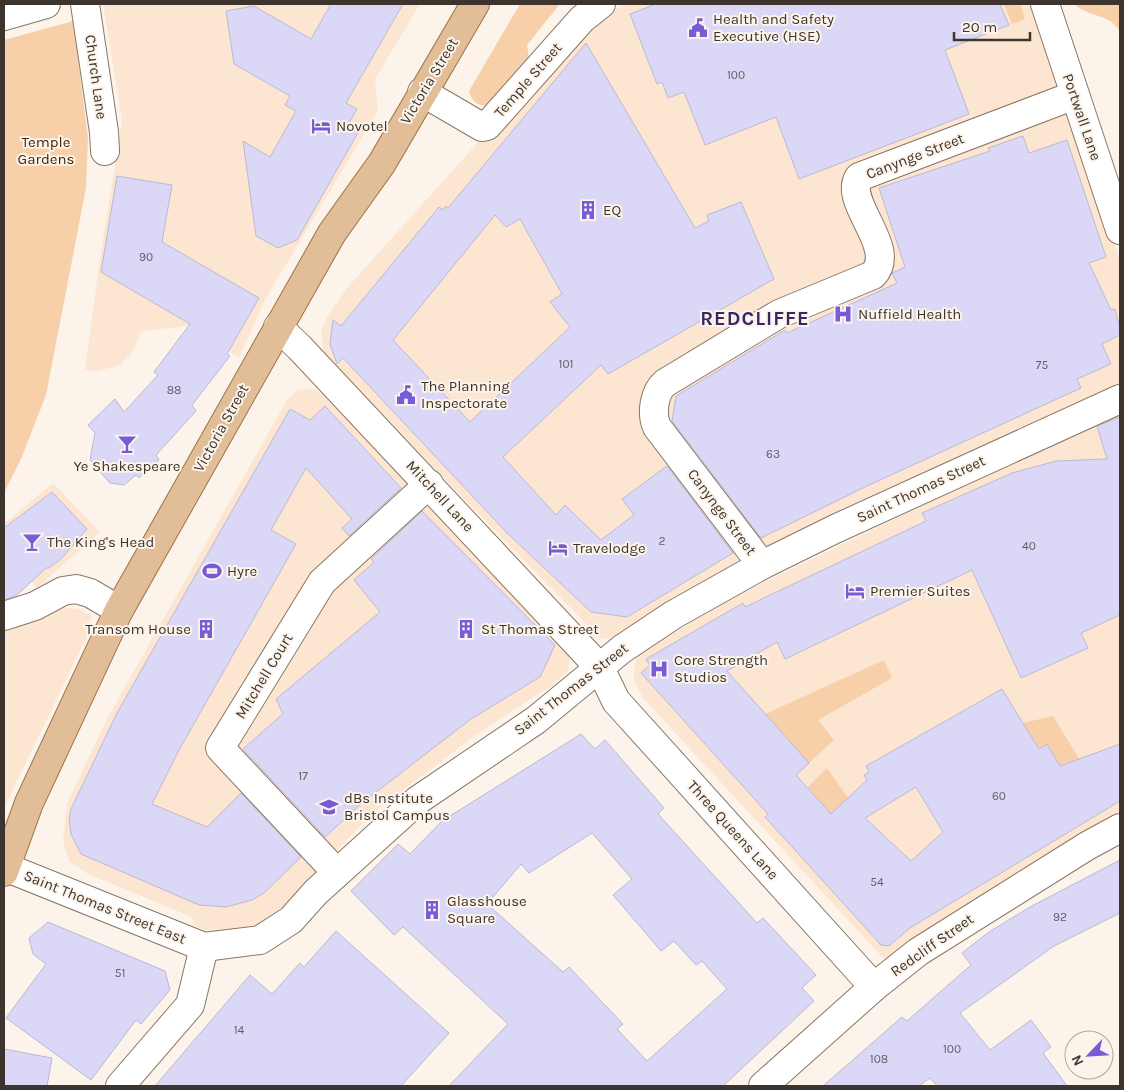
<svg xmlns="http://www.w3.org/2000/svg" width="1124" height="1090" font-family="Karla,sans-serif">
  <rect width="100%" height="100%" fill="#fcf3eb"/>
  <!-- built -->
  <g fill="#fce6d2">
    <path d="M103,4H420L375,79L378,111L266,298L239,358L188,326L141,331L133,352L120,365L98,371L85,370L99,265L122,121Z"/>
    <path d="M623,4H1030L1120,260V386L623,633L609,638H600L333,365L324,353L321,333L327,317L347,288L571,39L605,19Z"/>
    <path d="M315,389L331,399L570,656L568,671L551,686L480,732L373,813L282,907L259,923L235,932L204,930L196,926L192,917L88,874L69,861L63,841L67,803L108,717L287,400L297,390Z"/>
    <path d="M1120,410V817L897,956L885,960L643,698L634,681V670L637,657L642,652L740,594Z"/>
    <path d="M53,483L100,532L37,588L4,551V524Z"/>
    <path d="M69,608L78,609L91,616L89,632L4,808V628L48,618L58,610Z"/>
  </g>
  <!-- green -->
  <g fill="#f7d0aa">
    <path d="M520,4H560L527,45L530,65L489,106C478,106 472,102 469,91Z"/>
    <path d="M1004,4H1020L1025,19L1012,24Z"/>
    <path d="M1074,4H1119L1120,32C1111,14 1088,17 1074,4Z"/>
    <path d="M73,21L88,138L86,188L46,395L21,459L4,493V40Z"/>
    <path d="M884,660L892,678L818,720L834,740L809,763L765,714Z"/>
    <path d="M1053,716L1109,808L1104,811L1079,799L1047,744L1039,749L1023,723Z"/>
    <path d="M827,768L848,798L831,814L808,787Z"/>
  </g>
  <!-- building -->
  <g fill="#dad7f7" stroke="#bbb9d2" fill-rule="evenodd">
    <path d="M331,4H403L346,103L357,109L349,123L360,129L297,240L278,248L256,236L243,141L270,157L296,111L285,105L290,96L234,64L226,11L254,6L311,39Z"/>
    <path d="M656,4H1000L1009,25L945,50L969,114L799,179L776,117L705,145L684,92L668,98L662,82L657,84L630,14Z"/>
    <path d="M586,43L695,228L709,221L707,215L741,202L774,279L608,374L601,365L503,457L556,515L565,505L601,540L634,515L622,499L667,466L733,553L627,617L591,612L507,533L343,358L337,364L330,344L333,320L341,326L439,207L443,210L446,206L448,208ZM495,215L506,227L520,219L562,294L550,302L570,327L470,422L393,340Z"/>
    <path d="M1023,136L1029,153L1067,140L1106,257L1089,263L1111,310L1115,309L1120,328V335L1102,344L1111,364L1077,379L1081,388L867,486L761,538L672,421L676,396L785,330L787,333L897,283L892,273L905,267L879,188L990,151L988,148Z"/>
    <path d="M117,176L172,185L162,242L259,298L227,354L230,356L192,405L196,411L156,455L159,460L139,478L136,475L124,485L110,483L90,460L95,433L88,425L115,399L124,412L158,375L154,372L190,324L101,272Z"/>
    <path d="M325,406L401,488L349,536L342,528L352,519L306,468L271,530L296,544L179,750L152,804L207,827L241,793L301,857L264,893L252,900L226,907L199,905L81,854L71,834L69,819L71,809L117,713L290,409L310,420Z"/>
    <path d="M1120,417V615L1081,633L1088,648L1021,678L972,570L785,659L777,642L727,671L809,763L796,775L831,814L867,780L864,775L869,772L866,766L1002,689L1039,749L1047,744L1060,766L1120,744V801L910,928L889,946L881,945L765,817L768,814L641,673L650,665L646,659L743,603L745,607L926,521L922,513L1012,473L1056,461L1107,459L1097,426ZM916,787L943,832L911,861L865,818Z"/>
    <path d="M52,492L87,529L61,559L49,568H46L17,595L4,600V528Z"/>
    <path d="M422,511L555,645L540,677L471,719L362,803L325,837L243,749L283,714L276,699L380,612L354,580L374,562L371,559Z"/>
    <path d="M581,734L595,749L605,740L664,808L658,814L757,923L763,918L816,975L802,988L814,1001L723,1086H449L508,1024L403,927L394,935L351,891L398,844L410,854L442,821ZM592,833L632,879L613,895L661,951L674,941L696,965L702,961L727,989L647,1061L617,1029L623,1024L569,967L563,972L487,904L521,864L529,873Z"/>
    <path d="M1120,860V913L1054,946L960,1013L990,1050L1031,1020L1051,1047L1043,1053L1067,1086H937L930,1078L919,1086H823L902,1017L907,1021L971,965L962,953L989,932L1030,907Z"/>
    <path d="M48,922L165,971L170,990L141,1024L136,1020L91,1080L6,1018L46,964L33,954L29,938Z"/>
    <path d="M336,931L449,1033L401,1086H155L250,975L272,994L300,963L304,967Z"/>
    <path d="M4,1049L52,1058L47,1086H4Z"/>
  </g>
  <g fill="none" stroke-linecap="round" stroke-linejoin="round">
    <!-- minor casing -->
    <g stroke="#897765" stroke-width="30">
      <g id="minor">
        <path d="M85,4L104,132L105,151"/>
        <path d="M1045,4L1120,230"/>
        <path d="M4,16L46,4"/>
        <path d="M422,92L482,127L487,126L582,19L601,4"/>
        <path d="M278,327L300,348L600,668L616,701L874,987"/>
        <path d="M762,565L657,427C651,414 654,392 665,383L779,314L873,275C899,248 842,202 859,177L1075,95"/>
        <path d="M4,616L35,606L63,591L76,589L90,593L119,610"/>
        <path d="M5,867L204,947L260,940L291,920L316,892L418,800L536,720L622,649L673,615L762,565L835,529L1120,399"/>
        <path d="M337,873L220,748L322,582L429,484"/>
        <path d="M120,1086L190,1005L204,947"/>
        <path d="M763,1086L874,987L918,952L1087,846L1120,828"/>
      </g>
    </g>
    <!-- major casing -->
    <g stroke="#9b7246" stroke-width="30">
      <path id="major" d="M4,872L29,803L119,610L332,233L382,163L475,4"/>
    </g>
    <!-- minor -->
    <use href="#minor" stroke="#fff" stroke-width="28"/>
    <!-- major -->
    <use href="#major" stroke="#e2be98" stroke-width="28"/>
  </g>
  <!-- icons -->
  <defs>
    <g id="civic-bare" transform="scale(1.5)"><path d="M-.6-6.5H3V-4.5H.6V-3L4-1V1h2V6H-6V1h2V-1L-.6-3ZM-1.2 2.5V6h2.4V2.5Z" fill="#785cd7" stroke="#fcf3eb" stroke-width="2.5" paint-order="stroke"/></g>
    <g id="hotel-bare" transform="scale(1.5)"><path d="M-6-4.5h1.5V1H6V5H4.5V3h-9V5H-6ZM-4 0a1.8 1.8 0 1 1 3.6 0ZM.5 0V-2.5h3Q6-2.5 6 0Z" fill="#785cd7" stroke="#fcf3eb" stroke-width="2.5" paint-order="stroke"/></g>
    <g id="building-bare" transform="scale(1.5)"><path d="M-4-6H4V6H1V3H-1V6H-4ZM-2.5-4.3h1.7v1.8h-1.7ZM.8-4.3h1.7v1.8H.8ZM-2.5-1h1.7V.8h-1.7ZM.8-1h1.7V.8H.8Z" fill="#785cd7" stroke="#fcf3eb" stroke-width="2.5" paint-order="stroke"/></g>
    <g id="hospital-bare" transform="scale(1.5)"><path d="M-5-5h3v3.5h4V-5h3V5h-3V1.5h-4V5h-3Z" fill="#785cd7" stroke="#fcf3eb" stroke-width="2.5" paint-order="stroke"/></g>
    <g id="bar-bare" transform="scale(1.5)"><path d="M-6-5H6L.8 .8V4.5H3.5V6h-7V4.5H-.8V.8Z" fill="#785cd7" stroke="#fcf3eb" stroke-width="2.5" paint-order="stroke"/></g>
    <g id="stadium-bare" transform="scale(1.5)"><path d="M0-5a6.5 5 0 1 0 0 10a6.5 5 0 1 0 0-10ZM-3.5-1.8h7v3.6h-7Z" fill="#785cd7" stroke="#fcf3eb" stroke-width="2.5" paint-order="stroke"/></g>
    <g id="university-bare" transform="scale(1.5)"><path d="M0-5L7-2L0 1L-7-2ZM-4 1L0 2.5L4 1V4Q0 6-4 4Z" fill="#785cd7" stroke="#fcf3eb" stroke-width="2.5" paint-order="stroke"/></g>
  </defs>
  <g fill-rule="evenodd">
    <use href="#civic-bare" x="698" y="28"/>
    <use href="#hotel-bare" x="321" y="126"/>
    <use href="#building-bare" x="588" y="210"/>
    <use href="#hospital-bare" x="843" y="314"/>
    <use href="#civic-bare" x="406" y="395"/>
    <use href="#bar-bare" x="127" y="444"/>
    <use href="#bar-bare" x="32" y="542"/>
    <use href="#hotel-bare" x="558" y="548"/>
    <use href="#stadium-bare" x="212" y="571"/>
    <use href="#hotel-bare" x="855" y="591"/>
    <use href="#building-bare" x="206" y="629"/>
    <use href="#building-bare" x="466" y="629"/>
    <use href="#hospital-bare" x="659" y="669"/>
    <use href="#university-bare" x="329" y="807"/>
    <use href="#building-bare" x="432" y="910"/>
  </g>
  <g text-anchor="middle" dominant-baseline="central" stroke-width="4" stroke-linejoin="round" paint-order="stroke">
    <!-- number labels -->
    <g font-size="12" fill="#645e60">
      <text x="736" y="75">100</text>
      <text x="146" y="257">90</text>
      <text x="566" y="364">101</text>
      <text x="1042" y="365">75</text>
      <text x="174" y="390">88</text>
      <text x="773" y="454">63</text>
      <text x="662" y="541">2</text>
      <text x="1029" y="546">40</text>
      <text x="303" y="776">17</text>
      <text x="999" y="796">60</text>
      <text x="877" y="882">54</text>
      <text x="1060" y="917">92</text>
      <text x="120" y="973">51</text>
      <text x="239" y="1030">14</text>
      <text x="952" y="1049">100</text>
      <text x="879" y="1059">108</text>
    </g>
    <!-- poi labels -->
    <g font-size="15" fill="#3d352d" stroke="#fcf3eb" text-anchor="start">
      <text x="713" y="19">Health and Safety<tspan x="713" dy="17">Executive (HSE)</tspan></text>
      <text x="336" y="126">Novotel</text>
      <text x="603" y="210">EQ</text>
      <text x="858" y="314">Nuffield Health</text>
      <text x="421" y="386">The Planning<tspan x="421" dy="17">Inspectorate</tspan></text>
      <text x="127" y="466" text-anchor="middle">Ye Shakespeare</text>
      <text x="47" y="542">The King's Head</text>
      <text x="573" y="548">Travelodge</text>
      <text x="227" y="571">Hyre</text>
      <text x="870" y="591">Premier Suites</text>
      <text x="191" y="629" text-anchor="end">Transom House</text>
      <text x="481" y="629">St Thomas Street</text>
      <text x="674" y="660">Core Strength<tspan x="674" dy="17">Studios</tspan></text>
      <text x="344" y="798">dBs Institute<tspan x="344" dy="17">Bristol Campus</tspan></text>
      <text x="447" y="901">Glasshouse<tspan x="447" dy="17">Square</tspan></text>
    </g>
    <!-- street labels -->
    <g font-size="15" fill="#3d352d" stroke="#fcf3eb">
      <text transform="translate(96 77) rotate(82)">Church Lane</text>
      <text transform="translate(528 80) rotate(-49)">Temple Street</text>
      <text transform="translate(429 81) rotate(-59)">Victoria Street</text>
      <text transform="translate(1082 117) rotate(71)">Portwall Lane</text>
      <text transform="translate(915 156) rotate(-21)">Canynge Street</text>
      <text transform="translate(221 428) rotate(-61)">Victoria Street</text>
      <text transform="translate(921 489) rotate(-25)">Saint Thomas Street</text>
      <text transform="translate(440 496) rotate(47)">Mitchell Lane</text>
      <text transform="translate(722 512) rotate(53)">Canynge Street</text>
      <text transform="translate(264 676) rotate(-59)">Mitchell Court</text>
      <text transform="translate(571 689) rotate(-38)">Saint Thomas Street</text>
      <text transform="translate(733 830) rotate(48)">Three Queens Lane</text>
      <text transform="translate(105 907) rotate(22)">Saint Thomas Street East</text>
      <text transform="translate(932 945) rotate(-35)">Redcliff Street</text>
    </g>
    <!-- park labels -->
    <g font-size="15" fill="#432706" stroke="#fcf3eb">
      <text x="46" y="142">Temple<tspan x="46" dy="17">Gardens</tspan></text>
    </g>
    <!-- district labels -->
    <g font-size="20" font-weight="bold" letter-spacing="1" fill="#352864" stroke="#fcf3eb">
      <text x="755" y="318">REDCLIFFE</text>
    </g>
  </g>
  <!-- border -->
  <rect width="1124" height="1090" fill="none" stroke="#3d352d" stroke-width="10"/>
  <!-- north arrow -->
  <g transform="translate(1089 1055) rotate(245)"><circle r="24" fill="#fcf3eb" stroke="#b0a79f"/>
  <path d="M0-4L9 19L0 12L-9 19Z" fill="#785cd7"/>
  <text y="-8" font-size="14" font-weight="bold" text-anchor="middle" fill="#3d352d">N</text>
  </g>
  <!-- scale -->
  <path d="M954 32v8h76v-8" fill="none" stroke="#3d352d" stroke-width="2.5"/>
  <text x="962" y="32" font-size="15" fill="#3d352d" stroke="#fcf3eb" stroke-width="4" paint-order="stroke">20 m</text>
</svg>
